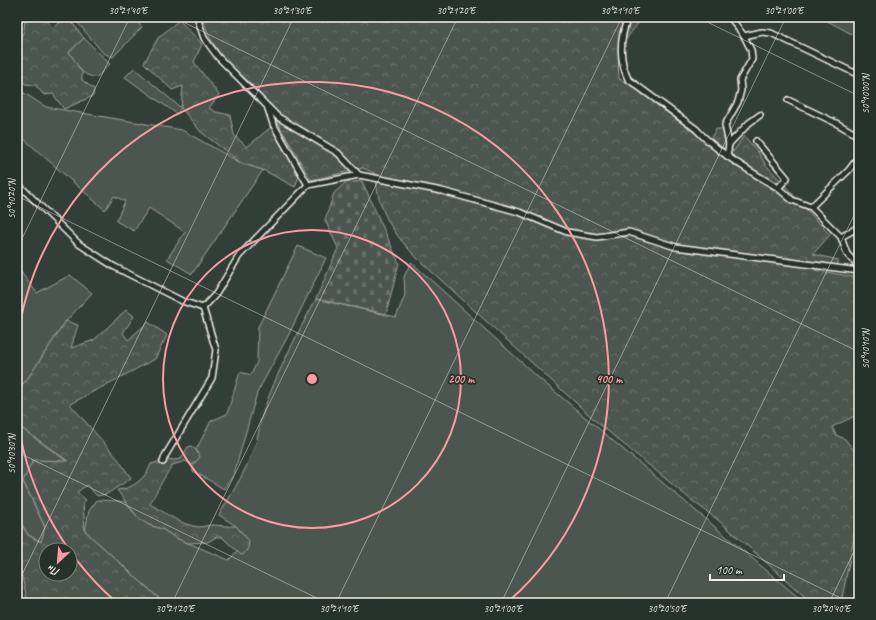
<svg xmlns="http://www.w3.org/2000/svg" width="876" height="620" font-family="Caveat,sans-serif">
  <defs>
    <pattern id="forest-crowns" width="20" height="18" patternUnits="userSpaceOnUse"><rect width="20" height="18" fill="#4c564f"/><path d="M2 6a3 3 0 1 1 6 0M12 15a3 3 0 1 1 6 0" fill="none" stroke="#666f68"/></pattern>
    <pattern id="cemetery-stones" width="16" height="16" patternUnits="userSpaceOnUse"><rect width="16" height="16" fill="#4c564f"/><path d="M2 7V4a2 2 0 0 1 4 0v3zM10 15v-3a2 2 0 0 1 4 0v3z" fill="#666f68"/></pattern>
  </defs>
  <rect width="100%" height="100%" fill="#323e38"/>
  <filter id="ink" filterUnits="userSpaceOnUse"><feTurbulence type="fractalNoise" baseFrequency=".025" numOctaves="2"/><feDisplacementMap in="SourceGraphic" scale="8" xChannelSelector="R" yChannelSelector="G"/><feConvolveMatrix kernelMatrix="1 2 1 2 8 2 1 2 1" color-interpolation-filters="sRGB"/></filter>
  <g filter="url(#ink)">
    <!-- green -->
    <g fill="#4c564f" stroke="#a0a49c">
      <path d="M73,17H115L117,19L119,17H133L142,27L113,57L103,53Z"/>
      <path d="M820,17H859V38Z"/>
      <path d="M84,38L110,64L97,77C81,77 76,64 69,52Z"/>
      <path d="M134,68L181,108L177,114L125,77Z"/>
      <path d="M17,92L24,93L46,107L182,130L241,163L263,170L192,274L167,259L185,232L149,208L134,231L116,221L125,201L114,196L105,210L17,133Z"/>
      <path d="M298,246L326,258L288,336L257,393L234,474L224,489L193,471V465L199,457L196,450L211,421L227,414L240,372L251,375L257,362L258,327Z"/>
      <path d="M411,262L540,379L805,603H164L85,531L89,511L97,500L119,501L129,503L132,511L149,525L162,529L176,538L229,560L237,551L241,555L249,541L236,526L219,515C234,490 249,466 257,439C259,431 260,422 262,415C276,374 296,336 316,299L396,317L405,295L404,277Z"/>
      <path d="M17,267L37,293L70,275L92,293L66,321L26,381L17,389Z"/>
      <path d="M17,425L68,462L23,481L45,527L42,542L28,535L17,516Z"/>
    </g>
    <!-- forest -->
    <g fill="url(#forest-crowns)" stroke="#a0a49c" fill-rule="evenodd">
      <path d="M25,17H45L52,28L68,17L84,38L69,52L82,72V80L94,89L93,96L64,109L53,94L44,95L35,85L25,84L17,74V43L19,42L24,30Z"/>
      <path d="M202,17H643C625,41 616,47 619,79L628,83L708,143L716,129H724L733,152L744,136L758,152L766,165L830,235L813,254L838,260V265L817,262L815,270L859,278V414L832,427L836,435L845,439L859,457V512L841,603H812L718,520L690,499L598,423L419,260C395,236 376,210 376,174L363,168L311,180L268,106L251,84L222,57L210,38Z"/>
      <path d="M179,20L202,44L194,62L219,95L209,108L216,112L230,115L234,135L247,147L271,127L299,176L295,187L263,170L241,163L201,132L181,108L183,86L172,90L144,63L158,38Z"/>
      <path d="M126,310L134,316L123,333L128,340L148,322L167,335L155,359L70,404L118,459L131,478L107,494L97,496L87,485L77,492L86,500L83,503L85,531L164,603H28L20,568L17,566V516L28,535L41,542L45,527L23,481L33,460L68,461L17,425V389L26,381L66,321L78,325L71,348L94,340ZM46,550H70V574H46Z"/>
      <path d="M191,446L196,450L200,457L193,465L185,461C182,463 177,463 173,465C169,468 153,498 150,504C166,513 180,525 199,527C203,527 207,525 211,525C220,525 227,527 236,526L249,541L248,548L244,554L241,555L222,537H216L208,542L188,543L176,538L162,529L149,525L139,519L117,490C133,489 146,478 151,464L168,459L173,460L181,459L188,447Z"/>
    </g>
    <!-- cemetery -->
    <path fill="url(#cemetery-stones)" stroke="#a0a49c" d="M362,181L399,263L386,314L316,299L338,248L325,220L334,193L345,183Z"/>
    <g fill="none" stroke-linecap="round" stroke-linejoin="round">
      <!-- street casing -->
      <g stroke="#f4f1e8" stroke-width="8">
        <g id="street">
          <path d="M197,17L204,38L218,57L267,106L273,124L308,185"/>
          <path d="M627,20C620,39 619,60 628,79L696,129C719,154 749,170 778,188"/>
          <path d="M744,36L762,32L771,33L859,75"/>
          <path d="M788,100L836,123L859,136"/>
          <path d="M268,107L278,117L338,153L359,175"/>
          <path d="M756,141L787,178L778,188L792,200L811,207L841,237L847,254L859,267"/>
          <path d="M729,144L749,123L760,115"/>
          <path d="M727,156L729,144L725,125L738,102L741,90L740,80L752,59L751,50L744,36L730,17"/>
          <path d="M17,183L79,244L113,266L182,301L203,308L216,294L239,256L308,185"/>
          <path d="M308,185L359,175L442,191L519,212L567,232L597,237L629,232L676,247L859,271"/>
          <path d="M811,207L849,170L859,157"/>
          <path d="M841,237L859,227"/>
          <path d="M163,462L165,456L212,378L216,350L203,308"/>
        </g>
      </g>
      <!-- street -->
      <use href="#street" stroke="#26332d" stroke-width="5"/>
    </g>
  </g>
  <!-- ticks -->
  <path fill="none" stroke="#f4f1e8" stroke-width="1" stroke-opacity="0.45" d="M173,17L859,352M697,17L859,96M17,196L851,603M17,249L130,17M17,452L327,603M17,585L294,17M172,603L458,17M336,603L622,17M501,603L786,17M665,603L859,205M829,603L859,541"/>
  <!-- distance rings -->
  <g fill="none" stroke="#ff9aa2" stroke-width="2">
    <circle cx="312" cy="379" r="149"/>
    <path d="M115 601A297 297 0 0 1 17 415M17 343A297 297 0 1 1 509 601"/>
  </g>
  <circle cx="312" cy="379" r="6" fill="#ff9aa2" stroke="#26332d" stroke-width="2"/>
  <g font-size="12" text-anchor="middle" font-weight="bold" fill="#ff9aa2" stroke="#26332d" stroke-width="3.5" stroke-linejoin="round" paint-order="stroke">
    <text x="461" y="383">200 m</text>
    <text x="609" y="383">400 m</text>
  </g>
  <!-- margin -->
  <rect width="876" height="620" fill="none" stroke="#26332d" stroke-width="44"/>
  <!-- north arrow -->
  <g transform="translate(58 562) rotate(206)"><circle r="19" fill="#26332d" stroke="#787f78"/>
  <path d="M0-3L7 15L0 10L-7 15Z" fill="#ff9aa2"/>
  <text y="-6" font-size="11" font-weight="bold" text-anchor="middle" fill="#f4f1e8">Пн</text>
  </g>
  <!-- scale -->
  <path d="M710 574v6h74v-6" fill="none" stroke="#f4f1e8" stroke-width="2"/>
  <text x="716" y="574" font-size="12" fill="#f4f1e8" stroke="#26332d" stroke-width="3" paint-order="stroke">100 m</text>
  <rect x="22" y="22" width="832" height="576" fill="none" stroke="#f4f1e8" stroke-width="1.5"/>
  <g font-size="10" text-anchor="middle" fill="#f4f1e8">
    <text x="128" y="14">30°21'40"E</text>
    <text x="292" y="14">30°21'30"E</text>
    <text x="456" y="14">30°21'20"E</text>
    <text x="620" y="14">30°21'10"E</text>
    <text x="784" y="14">30°21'00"E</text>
    <text transform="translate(865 94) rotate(-90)" y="4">50°10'00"N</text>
    <text transform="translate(11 199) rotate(-90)" y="4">50°10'20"N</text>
    <text transform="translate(865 349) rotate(-90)" y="4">50°10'10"N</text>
    <text transform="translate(11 454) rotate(-90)" y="4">50°10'30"N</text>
    <text x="175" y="612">30°21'20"E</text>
    <text x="339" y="612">30°21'10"E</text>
    <text x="503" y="612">30°21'00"E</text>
    <text x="667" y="612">30°20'50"E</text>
    <text x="831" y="612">30°20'40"E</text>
  </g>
</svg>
